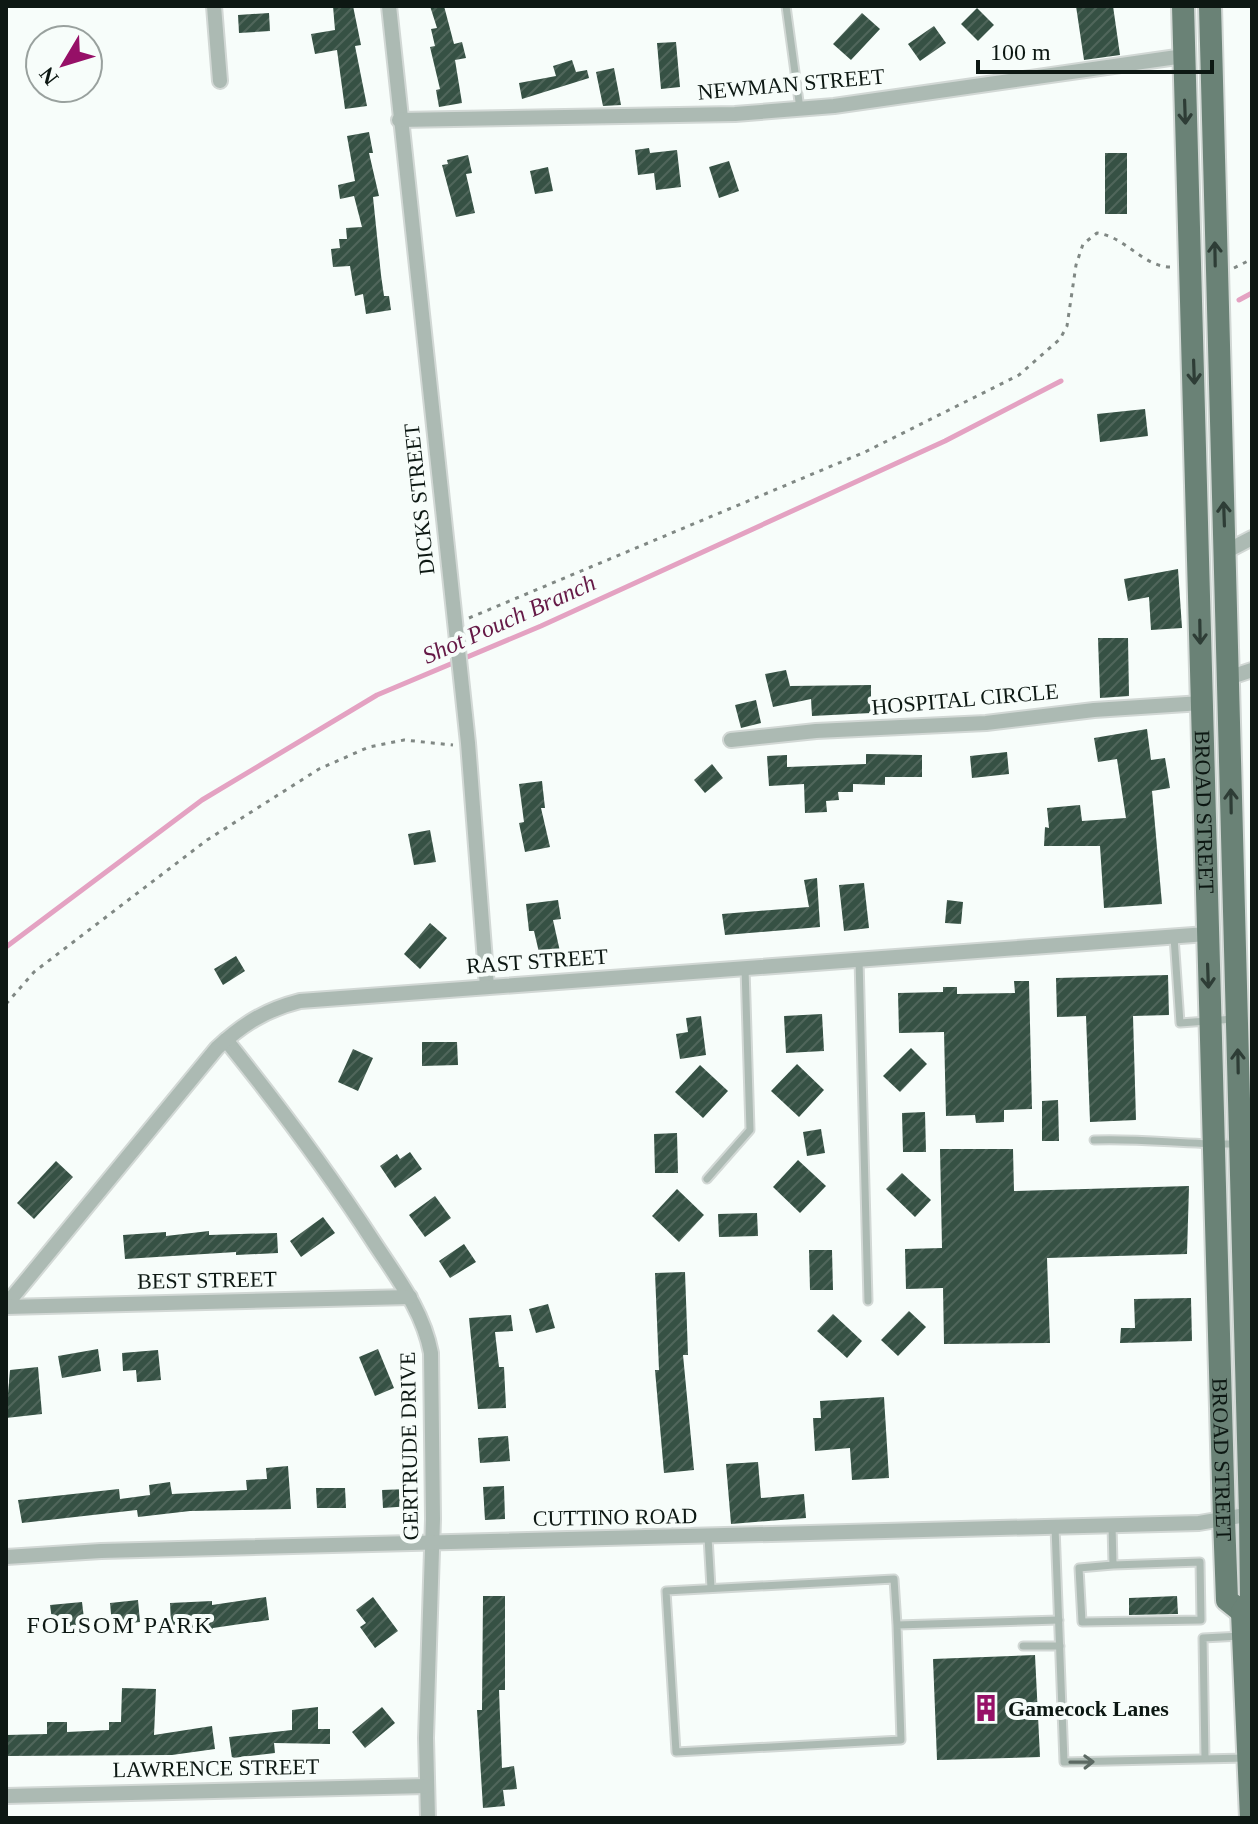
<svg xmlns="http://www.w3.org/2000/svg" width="1258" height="1824" font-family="Georgia,serif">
  <defs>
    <pattern id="building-hatch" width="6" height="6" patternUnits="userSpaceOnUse" patternTransform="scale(2)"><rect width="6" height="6" fill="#365144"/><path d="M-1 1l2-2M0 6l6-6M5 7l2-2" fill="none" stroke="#50665b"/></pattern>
  </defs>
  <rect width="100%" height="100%" fill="#f7fdfa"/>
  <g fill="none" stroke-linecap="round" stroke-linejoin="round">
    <!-- stream -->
    <g stroke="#e4a2c2" stroke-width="5">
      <path d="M1239,300L1252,293"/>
      <path d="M6,947L202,800L377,695L541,626L945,441L1061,381"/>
    </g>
  </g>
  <!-- building -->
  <g fill="url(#building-hatch)">
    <path d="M333,6H353L361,45L355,46L367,106L345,109L337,50L315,54L311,34L335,30Z"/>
    <path d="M430,6H444L454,44L462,42L466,58L455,60L462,103L439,107L436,90L440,89L430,47L435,46L431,29L437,28Z"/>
    <path d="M1076,6H1113L1120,55L1084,60Z"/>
    <path d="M977,8L994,25L978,41L961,24Z"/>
    <path d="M269,13L270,31L239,33L238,15Z"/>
    <path d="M862,13L880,29L851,60L833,44Z"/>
    <path d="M934,26L946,43L920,61L908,44Z"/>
    <path d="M676,42L680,87L661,89L657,43Z"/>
    <path d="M572,60L576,72L587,70L589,78L522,99L519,83L556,76L553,66Z"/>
    <path d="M614,68L621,105L603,106L596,72Z"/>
    <path d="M369,132L373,153H369L379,196L373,197L381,275L384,296H389L391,310L366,314L363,294L355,296L350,266L333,267L331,249L340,248L339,239H347L346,228L362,227L354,196L340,199L338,185L355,181L347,136Z"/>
    <path d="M649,148L650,153L677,150L681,187L656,190L654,173L638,175L635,150Z"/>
    <rect x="1105" y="153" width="22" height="61"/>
    <path d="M468,155L472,173L466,174L475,213L456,217L442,165L448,164L447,160Z"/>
    <path d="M729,161L739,191L719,198L709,167Z"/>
    <path d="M548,167L553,191L535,194L530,171Z"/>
    <path d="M1145,409L1148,436L1100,442L1097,414Z"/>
    <path d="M1178,569L1182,628L1151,630L1149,597L1128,601L1124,579Z"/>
    <path d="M1098,638H1128L1129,696L1100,698Z"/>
    <path d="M786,670L790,686L871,685V713L812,716L811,699L773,707L765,674Z"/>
    <path d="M756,700L761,723L741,728L735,705Z"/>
    <path d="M1147,729L1151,760L1165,758L1170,788L1152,791L1162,904L1104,908L1100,846H1044L1045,827L1049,828L1047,808L1080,805L1082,821L1126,818L1117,759L1098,762L1094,738Z"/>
    <path d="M1007,752L1009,774L972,778L970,756Z"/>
    <path d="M866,754L922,755V777H885V785L853,784V792H838L839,800L826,801L827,812L805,813L804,784L769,786L767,756L787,755V767L866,764Z"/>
    <path d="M712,764L723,778L705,793L694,780Z"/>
    <path d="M542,781L545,808H541L550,847L525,852L519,823L524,822L519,784Z"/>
    <path d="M430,830L436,862L414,865L408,834Z"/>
    <path d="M817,878L820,927L725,935L722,914L809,907L804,880Z"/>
    <path d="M864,883L869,928L844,931L839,885Z"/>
    <path d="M558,900L561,919L553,920L561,956L541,961L534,931H529L526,904Z"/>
    <path d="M947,900L963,902L961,924L945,923Z"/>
    <path d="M430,923L447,938L420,969L404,954Z"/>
    <path d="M236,956L245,971L223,985L214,969Z"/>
    <path d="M1168,975L1169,1015L1133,1016L1136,1120L1090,1122L1086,1016L1057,1017L1056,978Z"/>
    <path d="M1014,981H1029L1032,1109L1004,1110V1122L976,1123L975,1115L946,1116L944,1032L899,1033L898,993L943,992V987H957V994L1015,993Z"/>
    <path d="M822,1014L824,1051L786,1053L784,1016Z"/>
    <path d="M701,1016L706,1055L680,1059L676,1034L688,1032L686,1018Z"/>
    <path d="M422,1042H457L458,1065L422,1066Z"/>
    <path d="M911,1048L927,1064L900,1092L883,1076Z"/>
    <path d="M353,1049L373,1058L358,1091L338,1082Z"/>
    <path d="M797,1064L824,1090L799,1117L771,1091Z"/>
    <path d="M700,1065L728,1091L703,1118L675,1092Z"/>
    <path d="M1058,1100L1059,1141H1042V1101Z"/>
    <path d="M925,1112L926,1152H903L902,1113Z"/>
    <path d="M821,1129L825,1153L807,1156L803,1132Z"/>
    <path d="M677,1133L678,1173H655L654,1134Z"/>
    <path d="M940,1149H1013L1014,1191L1189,1186L1187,1254L1047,1258L1050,1343L944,1344L943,1288L906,1289L905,1249L942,1248Z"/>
    <path d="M410,1152L422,1169L395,1188L380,1166L397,1154L400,1159Z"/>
    <path d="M798,1160L826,1186L800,1213L773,1187Z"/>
    <path d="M56,1161L73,1177L34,1219L17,1203Z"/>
    <path d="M902,1173L931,1200L915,1217L886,1189Z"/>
    <path d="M677,1189L704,1215L679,1242L652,1216Z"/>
    <path d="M435,1196L451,1218L425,1237L409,1215Z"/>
    <path d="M757,1213L758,1236L719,1237L718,1214Z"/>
    <path d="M323,1217L335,1233L301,1257L290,1241Z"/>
    <path d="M209,1231V1235L277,1233L278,1253L236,1255V1252L125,1259L123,1235L166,1232V1236Z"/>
    <path d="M464,1244L476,1262L450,1278L439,1261Z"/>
    <path d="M809,1250H832L833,1290H810Z"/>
    <path d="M685,1272L688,1355H683L694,1470L664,1473L655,1370H659L655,1273Z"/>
    <path d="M1191,1298L1192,1341L1120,1343L1121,1328H1135L1134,1299Z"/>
    <path d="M548,1304L555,1328L536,1333L529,1309Z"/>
    <path d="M909,1311L926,1327L898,1356L881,1340Z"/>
    <path d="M833,1314L862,1341L847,1358L817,1331Z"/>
    <path d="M511,1315L513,1331L495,1332L499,1367H504L506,1408L478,1409L469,1318Z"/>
    <path d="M98,1349L101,1371L62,1378L58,1356Z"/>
    <path d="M378,1349L394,1388L375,1396L359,1357Z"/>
    <path d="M158,1350L161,1380L137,1382L136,1370L123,1371L122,1353Z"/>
    <path d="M38,1367L42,1414L6,1418L10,1370Z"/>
    <path d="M884,1397L889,1478L852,1480L850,1448L815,1451L813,1418H821L820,1401Z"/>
    <path d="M508,1436L510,1461L480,1463L478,1438Z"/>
    <path d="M758,1462L761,1498L804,1494L806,1518L731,1524L726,1464Z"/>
    <path d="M288,1466L291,1509L190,1511L138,1517L137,1510L22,1523L18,1500L119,1489L120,1499L150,1495L149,1485L170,1482L172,1494L247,1490L246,1480L267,1479L266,1468Z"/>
    <path d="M504,1486L505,1519L485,1520L483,1487Z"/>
    <path d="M316,1488H345L346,1508H317Z"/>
    <path d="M409,1489L411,1506L383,1508L382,1490Z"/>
    <path d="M483,1596H505V1690H499L502,1768L514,1766L517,1789L503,1790L505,1806L483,1808L477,1710H482Z"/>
    <path d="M1177,1596L1178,1614L1129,1615V1598Z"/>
    <path d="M266,1597L269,1620L213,1628V1632L193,1633L192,1624L171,1625L170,1603L212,1601V1605Z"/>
    <path d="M373,1597L398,1631L375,1648L360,1627L366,1623L356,1610Z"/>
    <path d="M138,1600L140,1622L112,1625L110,1603Z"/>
    <path d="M82,1602L86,1635L67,1636L66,1625L53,1627L50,1605Z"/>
    <path d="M1035,1655L1040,1757L937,1760L933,1659Z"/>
    <path d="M122,1688L156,1689L154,1735L212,1726L215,1749L172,1755L6,1756V1735L47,1734V1722H67V1732L109,1730V1722H121Z"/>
    <path d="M318,1707V1729H330V1744L274,1743L275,1753L232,1758L229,1737L292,1730V1710Z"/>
    <path d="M382,1707L395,1723L365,1748L352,1732Z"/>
  </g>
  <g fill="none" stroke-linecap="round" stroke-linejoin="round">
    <!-- lane casing -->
    <g stroke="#d2d8d5" stroke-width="11">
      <g id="lane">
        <path d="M786,6L800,109"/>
        <path d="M1174,937L1180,1023L1234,1019"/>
        <path d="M859,959L868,1301"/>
        <path d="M1094,1140C1143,1138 1189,1145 1237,1144"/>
        <path d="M707,1179L750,1130L745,968"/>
        <path d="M1112,1525L1113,1565L1079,1568L1082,1622L1201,1620L1200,1562L1113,1565"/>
        <path d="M1055,1527L1064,1762L1247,1758"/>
        <path d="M708,1537L711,1588"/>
        <path d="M897,1625L901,1740L676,1752L666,1591L894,1579L897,1625L1059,1620"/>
        <path d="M1023,1646H1060"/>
        <path d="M1205,1758L1203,1638L1241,1636"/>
      </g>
    </g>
    <!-- street casing -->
    <g stroke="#d2d8d5" stroke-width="18">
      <g id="street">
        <path d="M214,6L220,81"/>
        <path d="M389,6L468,743L487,987"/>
        <path d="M399,120L735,114L834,106L1184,56"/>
        <path d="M1225,552L1252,538"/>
        <path d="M1228,678L1252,670"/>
        <path d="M731,740L816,731L986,723L1094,710L1202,703"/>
        <path d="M226,1040C279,1106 329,1173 375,1244C398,1279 423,1311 431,1353L433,1519L426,1738L428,1818"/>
        <path d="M6,1305L217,1048C243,1024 265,1010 300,1001L1207,934"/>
        <path d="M6,1307L410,1297"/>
        <path d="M6,1557L101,1551L1199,1523L1252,1514"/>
        <path d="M6,1796L427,1786"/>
      </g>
    </g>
    <!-- primary casing -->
    <g stroke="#d2d8d5" stroke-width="26">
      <g id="primary">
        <path id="s1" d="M1183,6L1224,1519L1227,1600L1242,1612"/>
        <path d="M1210,6L1250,1514L1251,1599L1242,1612L1251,1818"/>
      </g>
    </g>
    <!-- path -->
    <g stroke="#808884" stroke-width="3" stroke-dasharray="4 6" stroke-linecap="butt">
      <path d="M1234,268L1252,259"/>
      <path d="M469,618L865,452L1019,375L1060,339L1067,326L1076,265L1083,244L1097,233C1126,237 1142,266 1170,267"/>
      <path d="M6,1004L34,972L207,840L319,769L369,747L404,740L453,745"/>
    </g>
    <!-- lane -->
    <use href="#lane" stroke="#acbab3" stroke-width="7"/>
    <!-- street -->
    <use href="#street" stroke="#acbab3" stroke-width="14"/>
    <!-- primary -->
    <use href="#primary" stroke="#6a8276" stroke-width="22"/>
  </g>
  <!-- one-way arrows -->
  <defs><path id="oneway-shaft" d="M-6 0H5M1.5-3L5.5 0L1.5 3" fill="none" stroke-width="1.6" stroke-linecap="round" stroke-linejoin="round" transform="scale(2)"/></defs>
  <g stroke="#2e3d36">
    <use href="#oneway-shaft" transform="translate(1185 112) rotate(88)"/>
    <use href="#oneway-shaft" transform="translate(1215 254) rotate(-91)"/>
    <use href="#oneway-shaft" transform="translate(1194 372) rotate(88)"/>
    <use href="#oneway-shaft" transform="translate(1224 514) rotate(-92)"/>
    <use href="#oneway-shaft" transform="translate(1200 632) rotate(89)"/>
    <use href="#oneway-shaft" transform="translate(1231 801) rotate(-91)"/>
    <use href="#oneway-shaft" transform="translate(1208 976) rotate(88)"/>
    <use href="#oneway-shaft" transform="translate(1238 1061) rotate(-91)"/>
  </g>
  <use stroke="#5c6963" href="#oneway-shaft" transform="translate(1082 1762) rotate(-1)"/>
  <!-- icons -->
  <defs>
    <g id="building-bare" transform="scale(2.16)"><path d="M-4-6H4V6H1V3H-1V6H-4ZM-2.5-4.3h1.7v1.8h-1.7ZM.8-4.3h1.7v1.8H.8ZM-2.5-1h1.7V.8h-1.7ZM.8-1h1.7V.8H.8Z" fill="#961067" stroke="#f7fdfa" stroke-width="2.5" paint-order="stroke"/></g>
  </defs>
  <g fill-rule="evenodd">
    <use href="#building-bare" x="986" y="1708"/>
  </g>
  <g text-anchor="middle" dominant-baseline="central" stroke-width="8" stroke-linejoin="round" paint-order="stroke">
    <!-- street labels -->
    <g font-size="22" fill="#0d1813" stroke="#f7fdfa">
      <text transform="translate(791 84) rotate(-5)">NEWMAN STREET</text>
      <text transform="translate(419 499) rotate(-96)">DICKS STREET</text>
      <text transform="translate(965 699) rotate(-5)">HOSPITAL CIRCLE</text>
      <text stroke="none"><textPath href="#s1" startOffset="806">BROAD STREET</textPath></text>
      <text transform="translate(537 961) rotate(-4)">RAST STREET</text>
      <text transform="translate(207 1280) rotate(-1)">BEST STREET</text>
      <text transform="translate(409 1446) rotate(-91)">GERTRUDE DRIVE</text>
      <text stroke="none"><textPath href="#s1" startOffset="1454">BROAD STREET</textPath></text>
      <text transform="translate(615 1517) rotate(-1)">CUTTINO ROAD</text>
      <text transform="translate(216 1768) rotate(-1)">LAWRENCE STREET</text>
    </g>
    <!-- poi labels -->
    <g font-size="22" font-weight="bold" fill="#0d1813" stroke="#f7fdfa" text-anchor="start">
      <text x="1008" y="1708">Gamecock Lanes</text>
    </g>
    <!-- water labels -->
    <g font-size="24" font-style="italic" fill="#651946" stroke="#f7fdfa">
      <text transform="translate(509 619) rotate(-24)">Shot Pouch Branch</text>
    </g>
    <!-- neighbourhood labels -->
    <g font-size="24" letter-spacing="2" fill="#0d1813" stroke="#f7fdfa">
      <text x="120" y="1625">FOLSOM PARK</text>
    </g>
  </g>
  <!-- border -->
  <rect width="1258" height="1824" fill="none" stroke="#0d1813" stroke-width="16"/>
  <!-- north arrow -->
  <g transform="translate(64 64) rotate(232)"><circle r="38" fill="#f7fdfa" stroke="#99a19e" stroke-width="2"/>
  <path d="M0-6L14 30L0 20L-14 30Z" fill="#961067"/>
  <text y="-12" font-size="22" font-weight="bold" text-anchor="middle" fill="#0d1813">N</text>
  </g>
  <!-- scale -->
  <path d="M978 60v12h234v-12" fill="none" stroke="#0d1813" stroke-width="4"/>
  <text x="990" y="60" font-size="24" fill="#0d1813" stroke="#f7fdfa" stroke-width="6" paint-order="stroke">100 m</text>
</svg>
